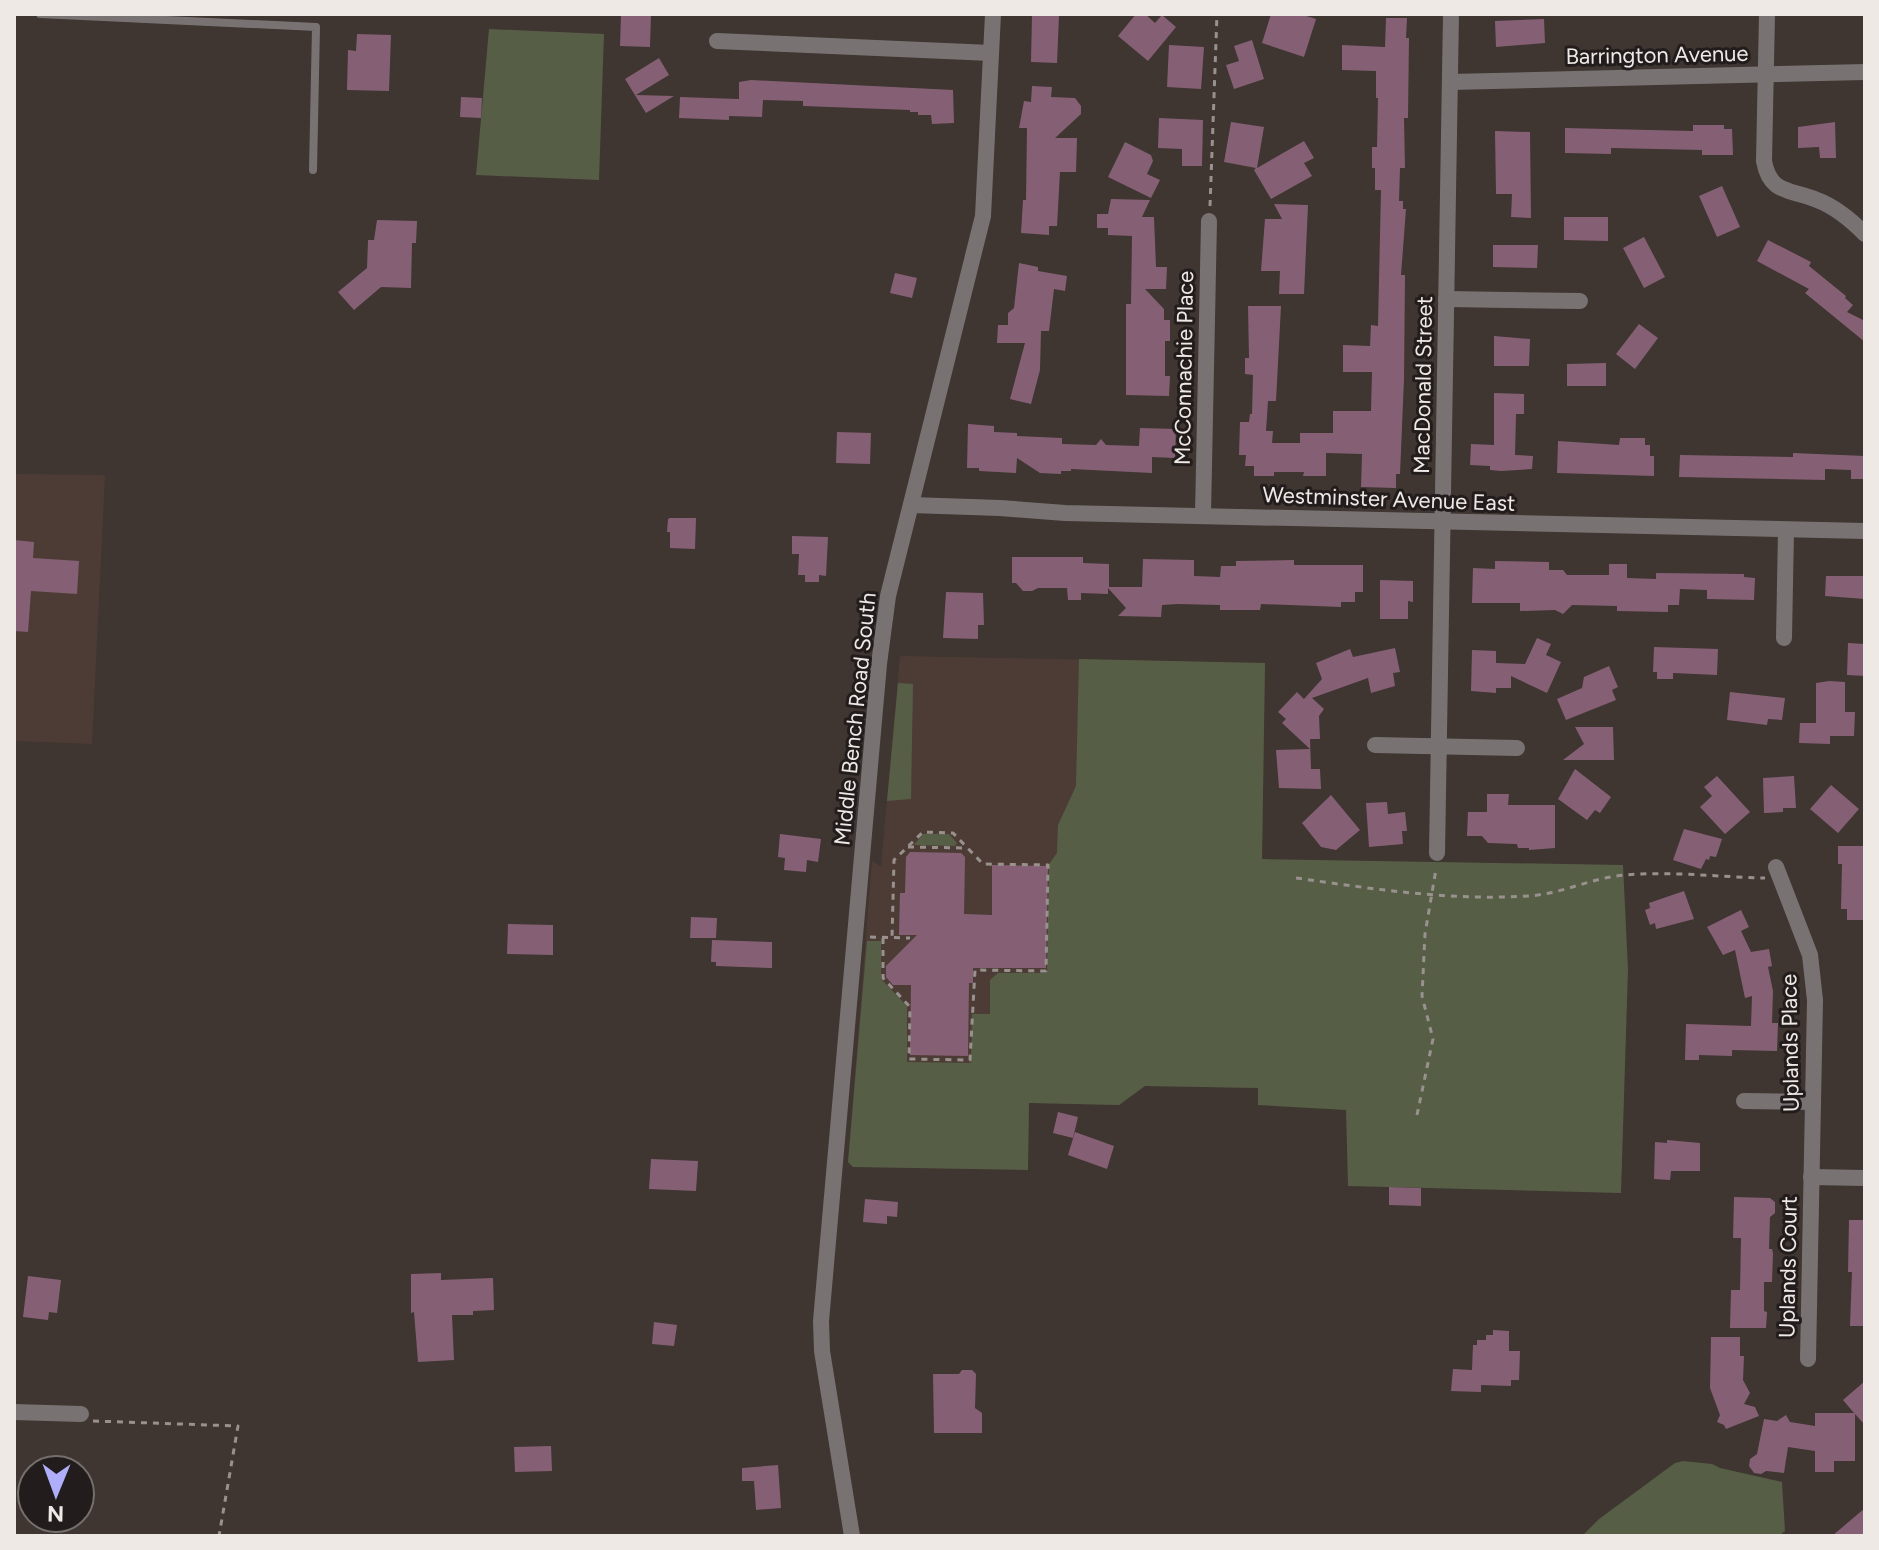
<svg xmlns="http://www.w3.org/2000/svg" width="1879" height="1550" font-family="Figtree,sans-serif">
  <rect width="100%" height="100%" fill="#3f3531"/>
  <!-- built -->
  <g fill="#4d3c36">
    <path d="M14,474L105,475L92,744L14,741Z"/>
    <path d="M900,656L1265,663L1259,1088L1145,1086L1119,1105L1029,1103L1028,1170L853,1167L848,1162L872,861L881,866Z"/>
  </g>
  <!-- green -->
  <g fill="#565e46">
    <path d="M489,29L604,34L599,180L476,175Z"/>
    <path d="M1079,659L1265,663L1262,859L1623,865L1628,969L1621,1193L1348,1186L1346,1110L1258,1105V1088L1145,1086L1119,1105L1029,1103L1028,1170L853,1167L848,1162L867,941H881V979L907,1006V1062L971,1063L972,1014H990V980L998,973H1047L1049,864L1057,853L1058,825L1076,786Z"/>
    <path d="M898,683L913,684L911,799L887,801Z"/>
    <path d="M923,834H949L957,843L955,846L914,845Z"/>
    <path d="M1683,1461L1712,1464L1720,1468L1782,1482L1785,1531L1779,1536H1582L1599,1519L1675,1463Z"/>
  </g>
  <!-- building -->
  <g fill="#856075">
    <path d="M621,14H651L650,47L620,46Z"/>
    <path d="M1136,14H1145L1155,23L1162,15L1176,27L1148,61L1118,36Z"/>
    <path d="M1271,14H1300L1316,19L1304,57L1262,43Z"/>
    <path d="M1032,15L1059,16L1057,63L1031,62Z"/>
    <path d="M1386,18H1407L1406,38H1409L1408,118H1404L1405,168H1400L1399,201H1403V209H1406L1401,275H1405L1404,379L1400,474H1396V488L1361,487L1362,454L1326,453V476H1303L1304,472H1274V476H1254V466H1245L1246,455H1239L1240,422H1249L1250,414H1252L1253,375L1245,374V358H1249L1248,306H1281L1276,401H1268L1266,431H1273L1272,443H1300V433H1333V411H1371L1372,372H1343V345L1370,346L1371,325L1378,326L1381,190H1375V168H1372V147H1377L1378,98H1376V71L1342,70V45L1385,47Z"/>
    <path d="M1544,19L1545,43L1496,47L1495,21Z"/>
    <path d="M357,34L391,35L389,91L347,90L348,50L356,51Z"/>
    <path d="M1252,40L1264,79L1234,89L1226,65L1239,61L1234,46Z"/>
    <path d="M1169,45L1204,47L1201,89L1167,87Z"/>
    <path d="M659,58L669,75L636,95L674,96L646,113L625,79Z"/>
    <path d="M751,80L953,90L954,123L932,124L931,115H918V112H910V110L803,106V101L763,100L762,117L729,116V120L679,118L680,97L739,99V82Z"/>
    <path d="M1032,86L1052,87L1051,97L1075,98L1081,106V114L1055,138H1077L1076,172H1060L1057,226H1049V235L1021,233L1023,200H1026L1027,128H1019L1024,101L1031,102Z"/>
    <path d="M461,97L482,98L481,118L460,117Z"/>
    <path d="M1159,118L1203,120L1202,166H1182V149L1158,148Z"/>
    <path d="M1231,122L1264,127L1257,168L1304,141L1314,158L1304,163L1312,176L1271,199L1254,170L1256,168L1224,162Z"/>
    <path d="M1835,122L1836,158H1820L1819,147L1798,148V127Z"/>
    <path d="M1693,125H1724V129H1732L1733,155H1702V150L1611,148V154L1565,153V128L1693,131Z"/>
    <path d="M1495,131L1530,132L1531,218L1511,217L1512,194H1496Z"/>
    <path d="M1125,142L1151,155L1153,161L1147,174L1160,180L1151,198L1108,177Z"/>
    <path d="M1722,186L1740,227L1717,237L1699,196Z"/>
    <path d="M1111,199L1150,200L1142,217H1154L1156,267H1167L1166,289H1145L1164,309V320H1170V341H1165V376H1170L1169,396L1126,395V304H1131L1132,236L1108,235V228H1097V214H1108Z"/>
    <path d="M1274,204L1308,205L1304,294H1279L1280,271H1261L1265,219H1282Z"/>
    <path d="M1564,217H1608V241L1564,240Z"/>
    <path d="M377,220L417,221L416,243H412L411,288L381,287L354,310L338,292L367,268L368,240H374Z"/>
    <path d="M1644,237L1665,277L1644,288L1623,248Z"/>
    <path d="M1768,240L1811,262L1809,266L1846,296L1845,298L1853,305L1847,312L1865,321V342L1805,293L1809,289L1757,261Z"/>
    <path d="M1493,245H1538L1537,268L1493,267Z"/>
    <path d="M1019,263L1038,267V271L1067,276L1065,291L1054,289L1049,331H1041L1040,370L1031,404L1010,399L1025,343H997L998,325H1008V313L1014,308Z"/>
    <path d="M895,273L917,278L912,298L890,293Z"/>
    <path d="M1639,324L1658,338L1635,369L1616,354Z"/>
    <path d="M1494,336L1530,339L1529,366H1494Z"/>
    <path d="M1606,363V386H1567V364Z"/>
    <path d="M1494,393L1524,394V414H1516L1515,455L1533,456L1532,469L1501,471L1490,470V466L1470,465L1471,444L1494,445Z"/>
    <path d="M968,424L994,426V432L1017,433V436L1062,438V444L1096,445L1101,439L1106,445L1139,446L1140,428L1176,429L1175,458L1152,457V473L1071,469V471H1061V474L1040,473L1017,458L1016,473L979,471V468H967Z"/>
    <path d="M837,432L871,433L870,464L836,463Z"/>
    <path d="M1620,438H1645V445H1650V456H1654V476L1557,473L1558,441L1619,445Z"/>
    <path d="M1793,453L1865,456V479H1851V470L1825,469V480L1679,477L1680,455L1793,457Z"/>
    <path d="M670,518H696L695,549L670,548V532H667L668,519Z"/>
    <path d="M792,536L828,537L826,576L819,575V582H805V575H798L799,554H792Z"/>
    <path d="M14,540L34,542L33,558L79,561L77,594L31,591L28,632L14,631Z"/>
    <path d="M1012,557H1083V563L1109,564V587H1142L1143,559L1194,560V576L1220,577L1221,566H1236V561L1294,560V565H1363V592H1355V602H1341V607L1261,604L1260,610H1220V605L1178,604L1162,605L1161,617L1118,616L1126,608L1108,588V594L1081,593V600H1068L1067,588H1038L1032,591H1023L1016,583H1012Z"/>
    <path d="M1495,561L1549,562V570H1563L1567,575H1609V564H1627V578L1656,579V573L1744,574V577L1755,578L1754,600L1707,599V590L1680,589L1679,605H1668V612L1617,611V606L1572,605L1563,614L1555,610L1520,611V603H1472L1473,568L1495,569Z"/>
    <path d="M1826,576H1865V599L1825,596Z"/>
    <path d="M1380,580L1413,581V602L1408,601V619H1380Z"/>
    <path d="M946,592L983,593L984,625H978V639L943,638Z"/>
    <path d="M1537,638L1551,644L1546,655L1561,662L1547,693L1511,676V688H1496V693L1471,691L1472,650L1496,651V663L1525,664Z"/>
    <path d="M1848,643L1865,644V676L1847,675Z"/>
    <path d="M1654,647L1718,649L1717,675L1673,673V679H1657V672H1653Z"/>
    <path d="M1395,648L1400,672L1393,673L1395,686L1371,693L1368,678L1312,698L1324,709L1319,716L1320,739H1310L1311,769H1320L1321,789L1279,788L1276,750L1310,749L1282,723L1286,719L1278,712L1297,692L1304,699L1322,679L1316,663L1350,649L1353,657Z"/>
    <path d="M1609,666L1618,687L1612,690L1616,700L1566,720L1557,699L1582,688L1584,677Z"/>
    <path d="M1829,681L1845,682V712H1855L1854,736H1830V744L1799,743L1800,723H1816V683Z"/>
    <path d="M1730,692L1785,698L1782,720L1768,719L1767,725L1727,720Z"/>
    <path d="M1575,727H1613L1614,760H1563L1584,744Z"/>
    <path d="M1575,769L1611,797L1600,813L1595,810L1587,820L1558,799Z"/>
    <path d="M1717,776L1750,812L1725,834L1700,807L1712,796L1704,787Z"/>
    <path d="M1794,776L1796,808H1783V812L1764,813L1763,778Z"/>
    <path d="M1831,785L1859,809L1838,833L1810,809Z"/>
    <path d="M1487,794H1509L1508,805H1555V848L1529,850V848H1518L1517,844L1488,843L1482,836H1467L1468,812H1487Z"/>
    <path d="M1331,795L1360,830L1336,850L1321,847L1302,823Z"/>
    <path d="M1387,802L1388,814L1405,812L1407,831H1402L1403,844L1369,847L1366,803Z"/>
    <path d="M1684,829L1722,839L1716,857L1710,856L1709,860L1706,859L1701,869L1673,860Z"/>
    <path d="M780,834L821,839L818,862L807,860L806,872L784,870L785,858L778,857Z"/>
    <path d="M1838,846H1865V920H1847V909H1841L1842,864H1838Z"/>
    <path d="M910,852L961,853L965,857L964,914L992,915V865L1048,866L1046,968H973V983H969L968,1056L910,1055L911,985H893L886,977V966L917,935H899L900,893H905L906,857Z"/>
    <path d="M1684,891L1694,919L1656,929L1655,923L1650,925L1645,910L1650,908L1649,903Z"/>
    <path d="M1741,910L1749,927L1741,931L1751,952L1769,949L1772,966L1768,967L1773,991L1772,1023H1778L1777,1051L1732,1050V1056L1699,1055V1060H1685L1686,1024L1751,1026L1752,996L1745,998L1735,950L1723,955L1707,927Z"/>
    <path d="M691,917L717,918L716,938H690Z"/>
    <path d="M508,924L553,925V955L507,954Z"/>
    <path d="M712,940L772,942V968L716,966V962H711Z"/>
    <path d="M1058,1112L1078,1117L1073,1138L1053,1133Z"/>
    <path d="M1075,1132L1114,1146L1107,1169L1068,1155Z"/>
    <path d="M1667,1140L1700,1143V1171H1671L1670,1180L1654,1179L1655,1142L1667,1143Z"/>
    <path d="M651,1159L698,1161L696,1191L649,1189Z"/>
    <path d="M1389,1187L1421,1188V1206L1389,1205Z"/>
    <path d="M1734,1197L1770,1198L1775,1202V1213L1770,1217L1769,1249H1772L1773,1253L1772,1282H1764V1311L1767,1312L1766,1328H1730L1731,1290H1740L1741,1238H1733Z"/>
    <path d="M865,1199L898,1202L897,1217L887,1216V1224L863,1222Z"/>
    <path d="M1849,1220H1865V1326H1850L1852,1272H1848Z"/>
    <path d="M441,1273V1280L493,1278L494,1310L473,1311V1315H452L454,1360L418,1362L414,1312L411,1313V1274Z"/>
    <path d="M28,1276L61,1280L57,1313L49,1312L48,1320L23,1317Z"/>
    <path d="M654,1322L677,1325L674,1346L652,1344Z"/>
    <path d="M1493,1330L1509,1331V1351H1520L1519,1380H1511V1386L1481,1385V1392L1451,1391L1453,1369L1472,1370L1473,1345H1477V1340H1486V1335H1493Z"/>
    <path d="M1711,1337H1740V1356H1744L1743,1380L1750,1393L1744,1404L1755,1407L1759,1416L1726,1429L1724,1425L1717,1422L1720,1415L1710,1388Z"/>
    <path d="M962,1370H972L976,1374L975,1408L982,1413V1433H934L933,1374H959Z"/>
    <path d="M1865,1381V1425L1855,1414V1461H1834V1472H1815V1451L1788,1447L1784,1473L1766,1471L1761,1474L1754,1473L1749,1466L1750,1459L1757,1454L1764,1419L1777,1421L1786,1415L1790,1422L1815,1426V1413H1854L1843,1400Z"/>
    <path d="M551,1446L552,1471L515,1472L514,1447Z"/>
    <path d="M778,1465L781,1508L756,1510L754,1481H742V1468Z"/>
    <path d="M1865,1508V1536H1832Z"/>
  </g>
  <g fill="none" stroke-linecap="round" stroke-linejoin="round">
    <!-- path -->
    <g stroke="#99918e" stroke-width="3" stroke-dasharray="6 6" stroke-linecap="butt">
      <path d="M1210,206L1217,14"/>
      <path d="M908,847L968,848"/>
      <path d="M1296,878C1374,889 1450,901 1528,896C1562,894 1591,878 1624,875C1670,871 1719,877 1765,878"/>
      <path d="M870,937L910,938"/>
      <path d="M883,938V978L910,1007L909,1059L970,1060L975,970L1046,971L1048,865L983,864L953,833L923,832L894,860L892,938"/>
      <path d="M1417,1115L1433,1039L1422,996L1425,934L1436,869"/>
      <path d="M93,1421L238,1426L219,1536"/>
    </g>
    <!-- service -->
    <path stroke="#787372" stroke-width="8" d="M40,14L316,27L313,170"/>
    <!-- minor -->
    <g stroke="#787372" stroke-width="16">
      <path d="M1767,14L1764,161C1770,195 1792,189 1817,200C1836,207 1851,220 1865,234"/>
      <path d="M717,41L991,53"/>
      <path d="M1450,82L1865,72"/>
      <path d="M1446,299L1580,301"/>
      <path d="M911,505L1000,508L1065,513L1865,531"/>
      <path d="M1203,515L1209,221"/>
      <path d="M1784,638L1786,530"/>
      <path d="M1375,745L1517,748"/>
      <path d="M1437,853L1451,14"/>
      <path d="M1776,867L1810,955L1815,1000L1808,1359"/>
      <path d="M1744,1101L1813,1102"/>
      <path d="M1811,1177L1865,1178"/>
      <path d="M14,1412L81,1414"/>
      <path d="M852,1536L822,1351L821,1321L879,664L888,596L983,216L993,14"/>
    </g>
  </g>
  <g text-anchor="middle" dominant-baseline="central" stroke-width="6" stroke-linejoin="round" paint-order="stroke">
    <!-- street labels -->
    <g font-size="22" fill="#efe9e6" stroke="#221d1c">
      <text transform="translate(1657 55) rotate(-1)">Barrington Avenue</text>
      <text transform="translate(1184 368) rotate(-89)">McConnachie Place</text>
      <text transform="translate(1423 385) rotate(-89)">MacDonald Street</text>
      <text transform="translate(1389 499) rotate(2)">Westminster Avenue East</text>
      <text transform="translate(855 719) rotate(-84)">Middle Bench Road South</text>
      <text transform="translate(1790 1043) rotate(-91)">Uplands Place</text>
      <text transform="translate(1788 1267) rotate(-89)">Uplands Court</text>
    </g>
  </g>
  <!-- border -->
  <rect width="1879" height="1550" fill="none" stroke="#efe9e6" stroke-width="32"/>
  <!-- north arrow -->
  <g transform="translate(56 1494) rotate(181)"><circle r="38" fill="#221d1c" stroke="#746f6d" stroke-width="2"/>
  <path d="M0-6L14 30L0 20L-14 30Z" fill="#afaefa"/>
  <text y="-12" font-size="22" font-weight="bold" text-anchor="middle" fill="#efe9e6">N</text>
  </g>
</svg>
